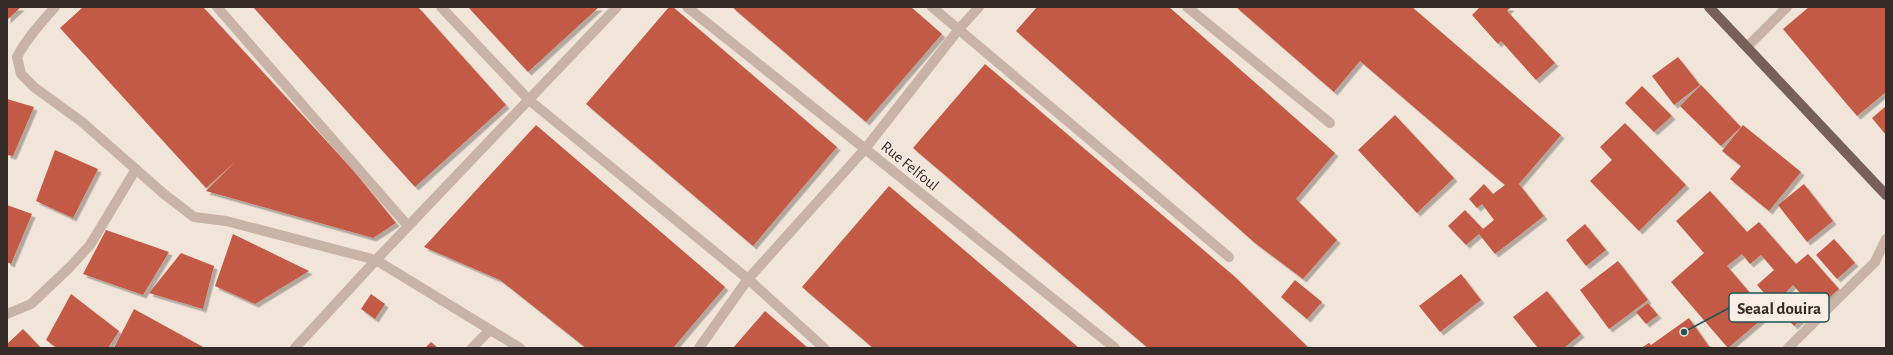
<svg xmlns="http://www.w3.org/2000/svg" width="1893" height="355" font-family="'Alegreya Sans',sans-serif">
  <defs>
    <filter id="shadow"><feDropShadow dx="3.5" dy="3.5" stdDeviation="0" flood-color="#0004"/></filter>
  </defs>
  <rect width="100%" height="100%" fill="#f1e4d9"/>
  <!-- building -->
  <g fill="#c35a45" filter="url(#shadow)">
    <path d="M7,7H21L7,20Z"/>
    <path d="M83,7H203L353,170L396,223L373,238L206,191L235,162L206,188L60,28Z"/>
    <path d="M253,7H418L506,105L415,187Z"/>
    <path d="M468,7H599L528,72Z"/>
    <path d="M669,7H673L837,147L753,246L586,104Z"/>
    <path d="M732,7H911L942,34L866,122Z"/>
    <path d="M1037,7H1169L1335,153L1296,199L1337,240L1303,279L1255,243L1016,31Z"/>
    <path d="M1236,7H1412L1561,135L1519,184L1544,216L1495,254L1479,234L1466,245L1448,226L1465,210L1483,229L1494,220L1482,204L1477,208L1469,199L1484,184L1493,194L1505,185L1360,61L1334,92Z"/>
    <path d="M1480,7H1511L1507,11L1555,63L1536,80L1501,41L1498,44L1472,15Z"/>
    <path d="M1809,7H1886V92L1857,116L1783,29Z"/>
    <path d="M1678,57L1700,85L1674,105L1652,76Z"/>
    <path d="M985,64L1234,276L1309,348H1148L913,148Z"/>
    <path d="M1701,85L1741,127L1721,146L1680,106Z"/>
    <path d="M1642,86L1672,116L1654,132L1625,103Z"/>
    <path d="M7,99L34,107L13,156L7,155Z"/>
    <path d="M1886,106V135L1872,118Z"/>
    <path d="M1395,115L1454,178L1417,213L1358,150Z"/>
    <path d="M1625,123L1686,185L1639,231L1590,181L1612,160L1600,147Z"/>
    <path d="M536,125L725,287L673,348H586L500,280L424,247Z"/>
    <path d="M1743,125L1801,172L1769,211L1730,179L1741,166L1722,151Z"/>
    <path d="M55,150L98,169L73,218L36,201Z"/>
    <path d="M1804,184L1833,221L1807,242L1778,205Z"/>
    <path d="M889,186L1079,348H873L802,287Z"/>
    <path d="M1710,191L1747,232L1759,222L1796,264L1808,254L1839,289L1815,310L1793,285L1786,292L1806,315L1794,326L1757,285L1774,270L1761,255L1750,264L1742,254L1727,266L1768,314L1728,348L1671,282L1704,253L1676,221Z"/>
    <path d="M7,205L32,214L11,264L7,262Z"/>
    <path d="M1585,224L1606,250L1586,266L1566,240Z"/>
    <path d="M106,230L169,252L143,295L83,274Z"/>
    <path d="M233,234L309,271L255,304L215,286Z"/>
    <path d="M1834,239L1855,263L1837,279L1816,255Z"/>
    <path d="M181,253L214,266L203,309L149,293Z"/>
    <path d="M1618,261L1648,300L1609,329L1580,290Z"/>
    <path d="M1461,274L1481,300L1440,332L1419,306Z"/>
    <path d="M1295,280L1322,302L1307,319L1281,297Z"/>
    <path d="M1547,291L1581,334L1564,348H1538L1513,317Z"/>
    <path d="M71,294L119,331L108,348H57L46,340Z"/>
    <path d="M371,294L385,304L375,319L361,309Z"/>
    <path d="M1648,303L1658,315L1646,324L1636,312Z"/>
    <path d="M134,309L205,348H114Z"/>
    <path d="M765,311L808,348H733Z"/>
    <path d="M1689,318L1710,348H1641L1649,343L1651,345Z"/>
    <path d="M23,329L41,348H7V344Z"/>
    <path d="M431,342L438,348H425Z"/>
  </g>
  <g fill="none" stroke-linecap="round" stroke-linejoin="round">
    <!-- service -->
    <path stroke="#c8b3a6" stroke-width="10" d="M472,348L490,330"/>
    <!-- minor -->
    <g stroke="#c8b3a6" stroke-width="10">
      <path d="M55,7C41,23 27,38 17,57L21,74L34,87L82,122L164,194L194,217L226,221L376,260L520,348"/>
      <path d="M217,7L408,226"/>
      <path d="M441,7L529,100L748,279L824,348"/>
      <path d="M687,7L1115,348"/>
      <path d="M932,7L1229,257"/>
      <path d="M1187,7L1330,123"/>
      <path d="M1747,47L1787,7"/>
      <path d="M7,314L31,304L70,267L90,245L136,169"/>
      <path d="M295,348L376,260L617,7"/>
      <path d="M699,348L748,279L865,149L959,29L979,7"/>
      <path d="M1788,348L1875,262L1886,239"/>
    </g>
    <!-- primary -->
    <path stroke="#766058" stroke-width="10" d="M1709,7L1886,195"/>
  </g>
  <g text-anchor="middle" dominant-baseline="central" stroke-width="3" stroke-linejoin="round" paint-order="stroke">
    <!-- street labels -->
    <g font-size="16" fill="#342a27" stroke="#f8eee6">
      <text transform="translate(910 166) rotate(39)">Rue Felfoul</text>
    </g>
  </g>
  <!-- callouts -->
  <path fill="none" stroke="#1e5454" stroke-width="1.5" d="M1684 332L1729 308"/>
  <circle fill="#1e5454" stroke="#f8eee6" stroke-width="1.5" cx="1684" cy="332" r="4"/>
  <rect fill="#f8eee6" stroke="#1e5454" stroke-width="1.5" x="1729" y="293" width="100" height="29" rx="4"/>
  <g font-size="17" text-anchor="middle" font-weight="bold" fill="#342a27">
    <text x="1779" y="314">Seaal douira</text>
  </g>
  <!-- border -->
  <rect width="1893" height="355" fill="none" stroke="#342a27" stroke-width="16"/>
</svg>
